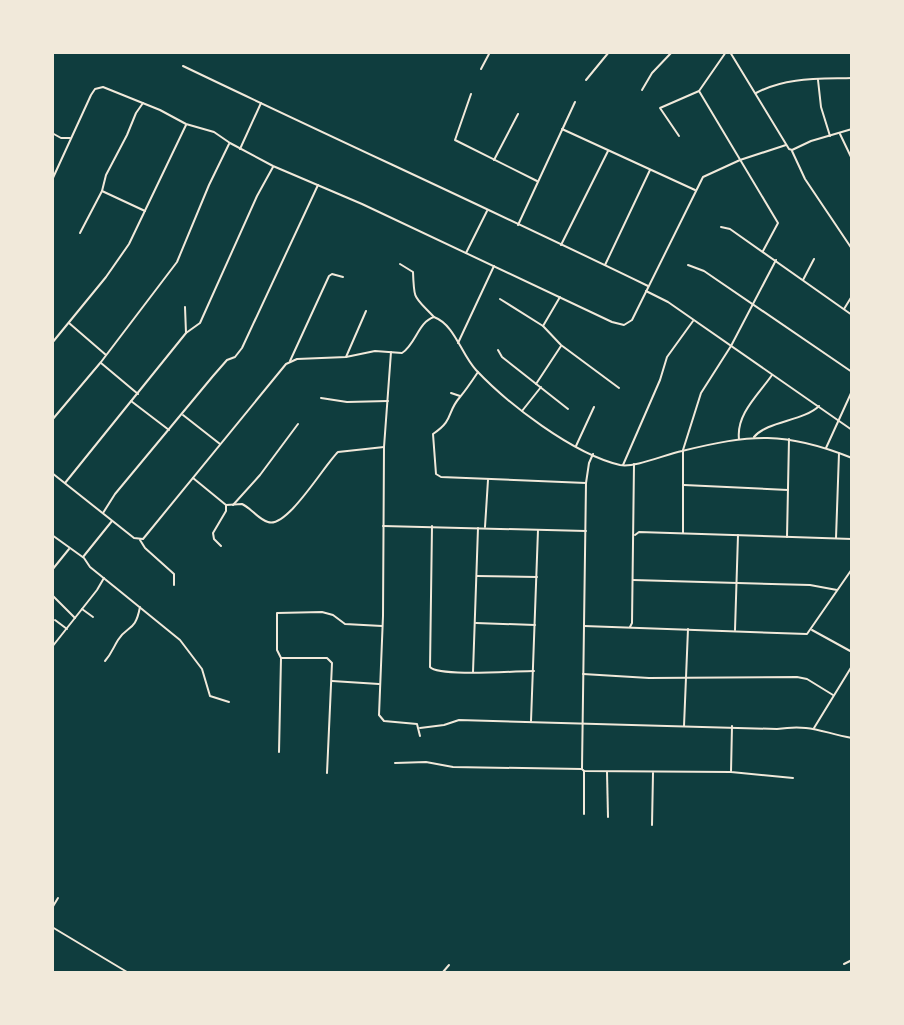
<svg xmlns="http://www.w3.org/2000/svg" width="904" height="1025" font-family="'DejaVu Sans',sans-serif">
  <rect width="100%" height="100%" fill="#0f3d3e"/>
  <g fill="none" stroke-linecap="round" stroke-linejoin="round">
    <!-- minor -->
    <g stroke="#f1e9da" stroke-width="2">
      <path d="M730,52L789,149L792,150L811,141L852,129"/>
      <path d="M549,53V52"/>
      <path d="M183,66C337,140 494,211 648,286"/>
      <path d="M481,69L490,52"/>
      <path d="M586,80L609,52"/>
      <path d="M818,80L821,107L830,136"/>
      <path d="M642,90L652,73L672,52"/>
      <path d="M699,91L778,223L763,251"/>
      <path d="M756,93C786,77 818,79 852,78"/>
      <path d="M471,94L455,140L537,181"/>
      <path d="M562,129L695,190"/>
      <path d="M52,133L61,138H70"/>
      <path d="M840,134L852,159"/>
      <path d="M679,136L660,108L699,91L726,52"/>
      <path d="M240,149L261,103"/>
      <path d="M792,151L805,179L852,249"/>
      <path d="M494,160L518,114"/>
      <path d="M52,180L91,95L95,89L103,87L160,110L186,124L214,132L230,143L273,166L362,204L612,322L624,325L632,320L703,177L740,160L786,145"/>
      <path d="M102,191L145,211"/>
      <path d="M518,225L575,102"/>
      <path d="M721,227L730,229L852,315"/>
      <path d="M80,233L102,191L106,175L127,135L136,113L143,103"/>
      <path d="M561,245L608,151"/>
      <path d="M466,253L487,211"/>
      <path d="M400,264L413,272C414,301 414,296 434,317"/>
      <path d="M605,265L650,170"/>
      <path d="M688,265L704,271L852,372"/>
      <path d="M803,280L814,259"/>
      <path d="M646,291L668,302L852,430"/>
      <path d="M500,299L543,326L561,345L619,388"/>
      <path d="M185,307L186,333"/>
      <path d="M844,309L852,296"/>
      <path d="M69,323L106,355"/>
      <path d="M543,326L560,297"/>
      <path d="M52,343L106,277L129,244L186,125"/>
      <path d="M458,343L494,266"/>
      <path d="M498,350L502,357L568,409"/>
      <path d="M391,352L384,447L383,616L379,715L384,721L417,724L420,736"/>
      <path d="M346,357L366,311"/>
      <path d="M290,361L329,276L332,274L343,277"/>
      <path d="M101,363L138,394"/>
      <path d="M478,372C472,381 466,390 460,397C446,413 455,419 433,434L436,474L441,477L586,483"/>
      <path d="M536,384L561,346"/>
      <path d="M451,393L460,396"/>
      <path d="M321,398L347,402L388,401"/>
      <path d="M131,401L169,430"/>
      <path d="M522,411L541,387"/>
      <path d="M183,415L220,444"/>
      <path d="M52,420L101,362L177,262L209,185L229,144"/>
      <path d="M754,437C767,421 804,421 819,406"/>
      <path d="M739,439C736,414 759,394 772,375"/>
      <path d="M576,446L594,407"/>
      <path d="M826,448L852,391"/>
      <path d="M593,454L589,463L586,483L582,769L584,771L731,772"/>
      <path d="M623,465L660,380L667,357L693,321"/>
      <path d="M52,473L134,538L143,539L286,364L297,359L346,357L375,351L402,353C416,344 418,322 434,317C455,325 461,354 476,370C508,404 573,454 620,465C635,468 666,454 682,451C751,434 785,431 852,458"/>
      <path d="M193,478L226,505L242,504C251,508 258,519 268,522C287,529 325,464 338,452L384,447"/>
      <path d="M65,483L186,333L200,323L257,196L273,167"/>
      <path d="M684,485L788,490"/>
      <path d="M233,505L260,475L298,424"/>
      <path d="M103,513L115,494L213,376L227,360L235,357L242,348L318,185"/>
      <path d="M383,526L586,531"/>
      <path d="M432,526L430,667C439,677 516,671 534,671"/>
      <path d="M485,527L488,480"/>
      <path d="M683,533V450L701,393L731,346L776,260"/>
      <path d="M52,535L84,558L90,567L116,588L180,640L202,669L210,696L229,702"/>
      <path d="M635,535L639,532L852,539"/>
      <path d="M787,537L789,439"/>
      <path d="M836,538L839,453"/>
      <path d="M140,540L145,548L174,574V585"/>
      <path d="M221,546L214,539L213,533L226,511V505"/>
      <path d="M83,557L112,521"/>
      <path d="M52,570L69,549"/>
      <path d="M477,576L537,577"/>
      <path d="M633,580L810,585L837,590"/>
      <path d="M52,595L75,618"/>
      <path d="M82,609L93,617"/>
      <path d="M55,620L67,629"/>
      <path d="M476,623L535,625"/>
      <path d="M584,626L807,634L852,569"/>
      <path d="M630,627L632,623L634,464"/>
      <path d="M735,630L738,535"/>
      <path d="M812,630L852,652"/>
      <path d="M52,647L97,590L104,578"/>
      <path d="M281,658H327L332,663L327,773"/>
      <path d="M105,661C112,653 113,648 118,640C128,624 135,633 140,607"/>
      <path d="M473,672L478,528"/>
      <path d="M583,674L649,678L797,677L807,679L833,695"/>
      <path d="M332,681L379,684"/>
      <path d="M531,721L538,530"/>
      <path d="M684,726L688,629"/>
      <path d="M732,726L731,772L793,778"/>
      <path d="M420,728L444,725L459,720L777,729C811,724 820,732 852,738"/>
      <path d="M814,728L852,666"/>
      <path d="M279,752L281,658L277,650V613L322,612L333,615L345,624L382,626"/>
      <path d="M395,763L426,762L453,767L582,769"/>
      <path d="M607,772L608,817"/>
      <path d="M584,814V771"/>
      <path d="M652,825L653,773"/>
      <path d="M52,908L58,898"/>
      <path d="M52,927L127,972"/>
      <path d="M844,964L852,960"/>
      <path d="M443,972L449,965"/>
    </g>
  </g>
  <!-- border -->
  <rect width="904" height="1025" fill="none" stroke="#f1e9da" stroke-width="108"/>
</svg>
